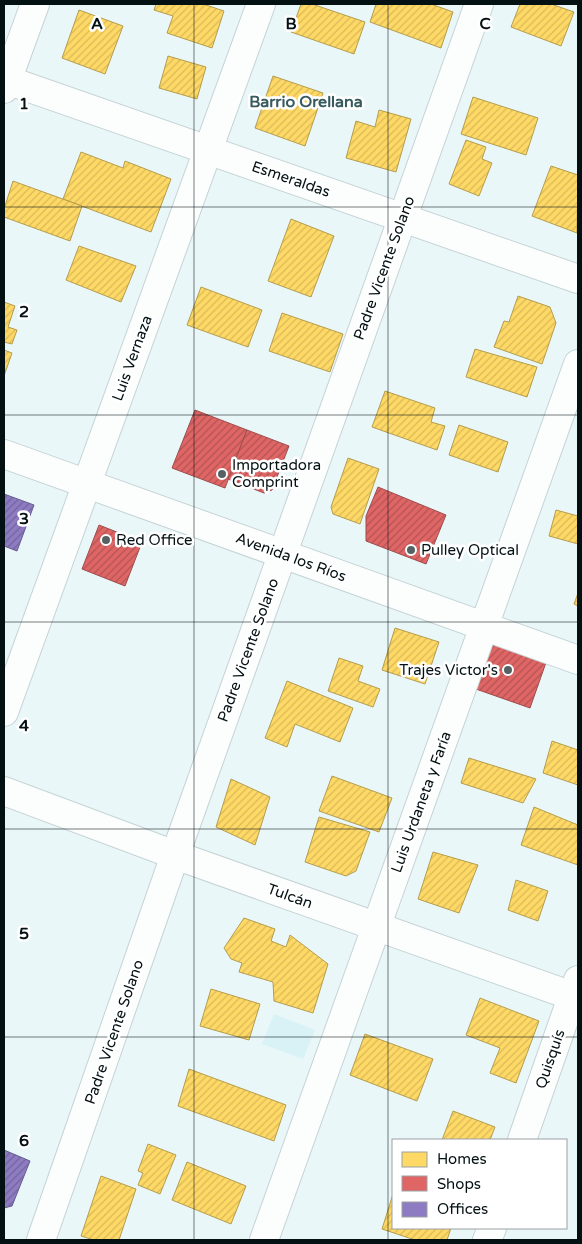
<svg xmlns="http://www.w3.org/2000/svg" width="582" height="1244" font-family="'Varela Round',sans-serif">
  <defs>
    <pattern id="homes-hatch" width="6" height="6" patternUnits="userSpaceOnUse" patternTransform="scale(1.25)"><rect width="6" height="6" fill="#ffd966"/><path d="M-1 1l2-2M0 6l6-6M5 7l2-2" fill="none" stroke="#d9b958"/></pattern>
    <pattern id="shops-hatch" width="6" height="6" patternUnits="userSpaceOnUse" patternTransform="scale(1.25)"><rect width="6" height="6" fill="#e06666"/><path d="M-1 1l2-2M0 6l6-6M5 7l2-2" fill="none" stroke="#b35353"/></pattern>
    <pattern id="offices-hatch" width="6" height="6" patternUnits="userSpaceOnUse" patternTransform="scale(1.25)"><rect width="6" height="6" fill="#8e7cc3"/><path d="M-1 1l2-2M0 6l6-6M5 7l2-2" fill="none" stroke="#72649d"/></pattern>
  </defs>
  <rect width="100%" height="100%" fill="#eaf7f9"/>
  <!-- built -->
  <path fill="#d8f2f6" d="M274,1014L315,1030L303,1059L262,1044Z"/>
  <!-- homes -->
  <g fill="url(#homes-hatch)" stroke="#b49d4d">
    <path d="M156,4H203L224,11L212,48L167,33L173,16L154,10Z"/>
    <path d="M301,4H312L365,22L354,54L291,32Z"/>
    <path d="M376,4H431L453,12L441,48L370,22Z"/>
    <path d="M520,4H551L574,12L561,46L511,27Z"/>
    <path d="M79,10L123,26L105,74L62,58Z"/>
    <path d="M168,56L206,67L197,99L159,88Z"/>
    <path d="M273,76L323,93L305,146L255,128Z"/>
    <path d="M473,97L538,118L526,155L461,134Z"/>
    <path d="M379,110L411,119L396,172L346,158L356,121L375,127Z"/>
    <path d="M466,140L486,147L482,159L492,163L479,196L449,184Z"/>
    <path d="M81,152L123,168L125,161L171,179L151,232L63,199Z"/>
    <path d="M551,166L578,175L577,233L532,216Z"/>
    <path d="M13,181L82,206L70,241L4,217V209Z"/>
    <path d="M291,219L334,236L311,297L268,281Z"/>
    <path d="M79,246L136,266L121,302L66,280Z"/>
    <path d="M201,287L262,310L248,347L187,325Z"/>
    <path d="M518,296L550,307L556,323L542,364L494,347L504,321L509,322Z"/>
    <path d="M4,302L15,306L8,327L17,330L12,344L4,342Z"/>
    <path d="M282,313L343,334L330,372L269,351Z"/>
    <path d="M475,349L537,367L527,397L466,377Z"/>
    <path d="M4,350L12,353L4,376Z"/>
    <path d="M385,391L435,408L431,422L445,426L437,450L372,427Z"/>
    <path d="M459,425L508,442L498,472L449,455Z"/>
    <path d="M348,458L379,469L360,524L333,514L331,507Z"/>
    <path d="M556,510L578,516V544L549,536Z"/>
    <path d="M578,593V606L574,604Z"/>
    <path d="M395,628L439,642L425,684L382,670Z"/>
    <path d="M339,658L363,666L358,681L380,689L373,707L328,691Z"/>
    <path d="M287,681L353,708L340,742L295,724L287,747L265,738Z"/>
    <path d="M552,741L578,750V785L543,773Z"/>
    <path d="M469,758L536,779L523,803L461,783Z"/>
    <path d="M332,776L392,798L379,832L319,811Z"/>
    <path d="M231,779L270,797L255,845L216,827Z"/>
    <path d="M534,807L578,825V865L521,845Z"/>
    <path d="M319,817L370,832L356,871L346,876L305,862Z"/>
    <path d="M433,852L478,865L459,913L418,899Z"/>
    <path d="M516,880L548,891L538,921L508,910Z"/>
    <path d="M244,918L275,929L271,941L286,947L290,935L328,964L313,1013L274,1001L273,982L239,972L242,963L231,959L224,948Z"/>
    <path d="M211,989L260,1004L249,1040L200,1026Z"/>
    <path d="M480,998L539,1021L516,1083L490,1073L500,1048L466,1035Z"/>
    <path d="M365,1034L433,1059L417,1101L350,1075Z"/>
    <path d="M189,1069L286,1105L274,1141L178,1106Z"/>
    <path d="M453,1111L495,1127L490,1140H442Z"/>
    <path d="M148,1144L176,1155L160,1194L138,1185L143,1173L138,1171Z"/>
    <path d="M187,1162L246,1186L231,1224L172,1200Z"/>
    <path d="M101,1176L136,1189L119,1240H94L81,1236Z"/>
    <path d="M393,1194V1228H451L447,1240H415L382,1229Z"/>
  </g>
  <!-- shops -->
  <g fill="url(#shops-hatch)" stroke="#9e4c4d">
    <path d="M195,410L247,430L225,488L172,468Z"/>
    <path d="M247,430L289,446L272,490L264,493L228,479Z"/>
    <path d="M378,487L446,515L426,564L366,541V516Z"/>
    <path d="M99,525L142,542L125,586L82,569Z"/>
    <path d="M493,633L549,654L530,708L473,688Z"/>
  </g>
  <!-- offices -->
  <g fill="url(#offices-hatch)" stroke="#655c8e">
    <path d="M4,494L34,505L17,551L4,546Z"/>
    <path d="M4,1150L30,1161L12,1206L4,1208Z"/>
  </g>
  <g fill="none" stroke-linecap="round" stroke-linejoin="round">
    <!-- street casing -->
    <g stroke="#c6d3d5" stroke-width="30">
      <g id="street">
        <path d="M4,89L35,4"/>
        <path d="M4,712L261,4"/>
        <path d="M4,791L175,855L578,998"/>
        <path d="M522,1140L578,980"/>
        <path d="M41,1240L175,855L479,4"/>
        <path d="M264,1240L578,364"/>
        <path d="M487,1240L492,1228"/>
      </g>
    </g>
    <!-- secondary casing -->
    <g stroke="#c6d3d5" stroke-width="30">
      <g id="secondary">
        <path d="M4,79L578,279"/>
        <path d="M4,454L578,660"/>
      </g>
    </g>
    <!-- street -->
    <use href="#street" stroke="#fcfefe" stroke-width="28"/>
    <!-- secondary -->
    <use href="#secondary" stroke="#fcfefe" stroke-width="28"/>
  </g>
  <!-- grid -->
  <path fill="none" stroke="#041113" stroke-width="1" stroke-opacity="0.55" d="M194,4V1240M388,4V1240M4,207H578M4,415H578M4,622H578M4,829H578M4,1037H578"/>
  <!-- markers -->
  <g fill="#546264" stroke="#fff" stroke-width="2">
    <circle cx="222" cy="474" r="5"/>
    <circle cx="106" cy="540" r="5"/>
    <circle cx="411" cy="550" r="5"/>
    <circle cx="508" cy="670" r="5"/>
  </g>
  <g text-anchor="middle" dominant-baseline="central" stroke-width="5" stroke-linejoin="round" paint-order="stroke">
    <!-- street labels -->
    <g font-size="15" fill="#041113" stroke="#fff">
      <text transform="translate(291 179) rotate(19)">Esmeraldas</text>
      <text transform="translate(384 268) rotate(-70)">Padre Vicente Solano</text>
      <text transform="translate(132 358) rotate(-70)">Luis Vernaza</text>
      <text transform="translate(291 557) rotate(20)">Avenida los Ríos</text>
      <text transform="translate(248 650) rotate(-70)">Padre Vicente Solano</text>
      <text transform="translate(421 802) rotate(-70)">Luis Urdaneta y Faría</text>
      <text transform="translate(290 896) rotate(20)">Tulcán</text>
      <text transform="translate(114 1032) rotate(-71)">Padre Vicente Solano</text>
      <text transform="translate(550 1059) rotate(-71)">Quisquís</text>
    </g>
    <!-- poi labels -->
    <g font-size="15" fill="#041113" stroke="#fff" text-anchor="start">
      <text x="232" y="465">Importadora<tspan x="232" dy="17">Comprint</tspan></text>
      <text x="116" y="540">Red Office</text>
      <text x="421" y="550">Pulley Optical</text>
      <text x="498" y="670" text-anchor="end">Trajes Victor's</text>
    </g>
    <!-- neighbourhood labels -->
    <g font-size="16" font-weight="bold" fill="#375a5f" stroke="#fff">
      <text x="306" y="102">Barrio Orellana</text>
    </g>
  </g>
  <g font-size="16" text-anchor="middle" font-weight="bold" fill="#041113" stroke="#fff" stroke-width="5" stroke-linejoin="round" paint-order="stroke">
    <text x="97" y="29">A</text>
    <text x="291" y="29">B</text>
    <text x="485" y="29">C</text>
    <text x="24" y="109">1</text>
    <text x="24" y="317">2</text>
    <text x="24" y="524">3</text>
    <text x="24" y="731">4</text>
    <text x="24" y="939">5</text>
    <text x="24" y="1146">6</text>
  </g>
  <!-- border -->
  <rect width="582" height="1244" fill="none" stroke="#041113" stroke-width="10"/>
  <!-- legend -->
  <rect x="392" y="1139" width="175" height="90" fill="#ffffff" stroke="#9ba0a1"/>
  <rect x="402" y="1152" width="25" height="15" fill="#ffd966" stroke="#9ba0a1"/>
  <text x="437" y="1164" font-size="15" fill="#041113">Homes</text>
  <rect x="402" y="1176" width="25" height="15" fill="#e06666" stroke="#9ba0a1"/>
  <text x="437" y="1189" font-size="15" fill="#041113">Shops</text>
  <rect x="402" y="1202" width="25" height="15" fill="#8e7cc3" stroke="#9ba0a1"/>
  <text x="437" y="1214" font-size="15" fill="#041113">Offices</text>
</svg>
